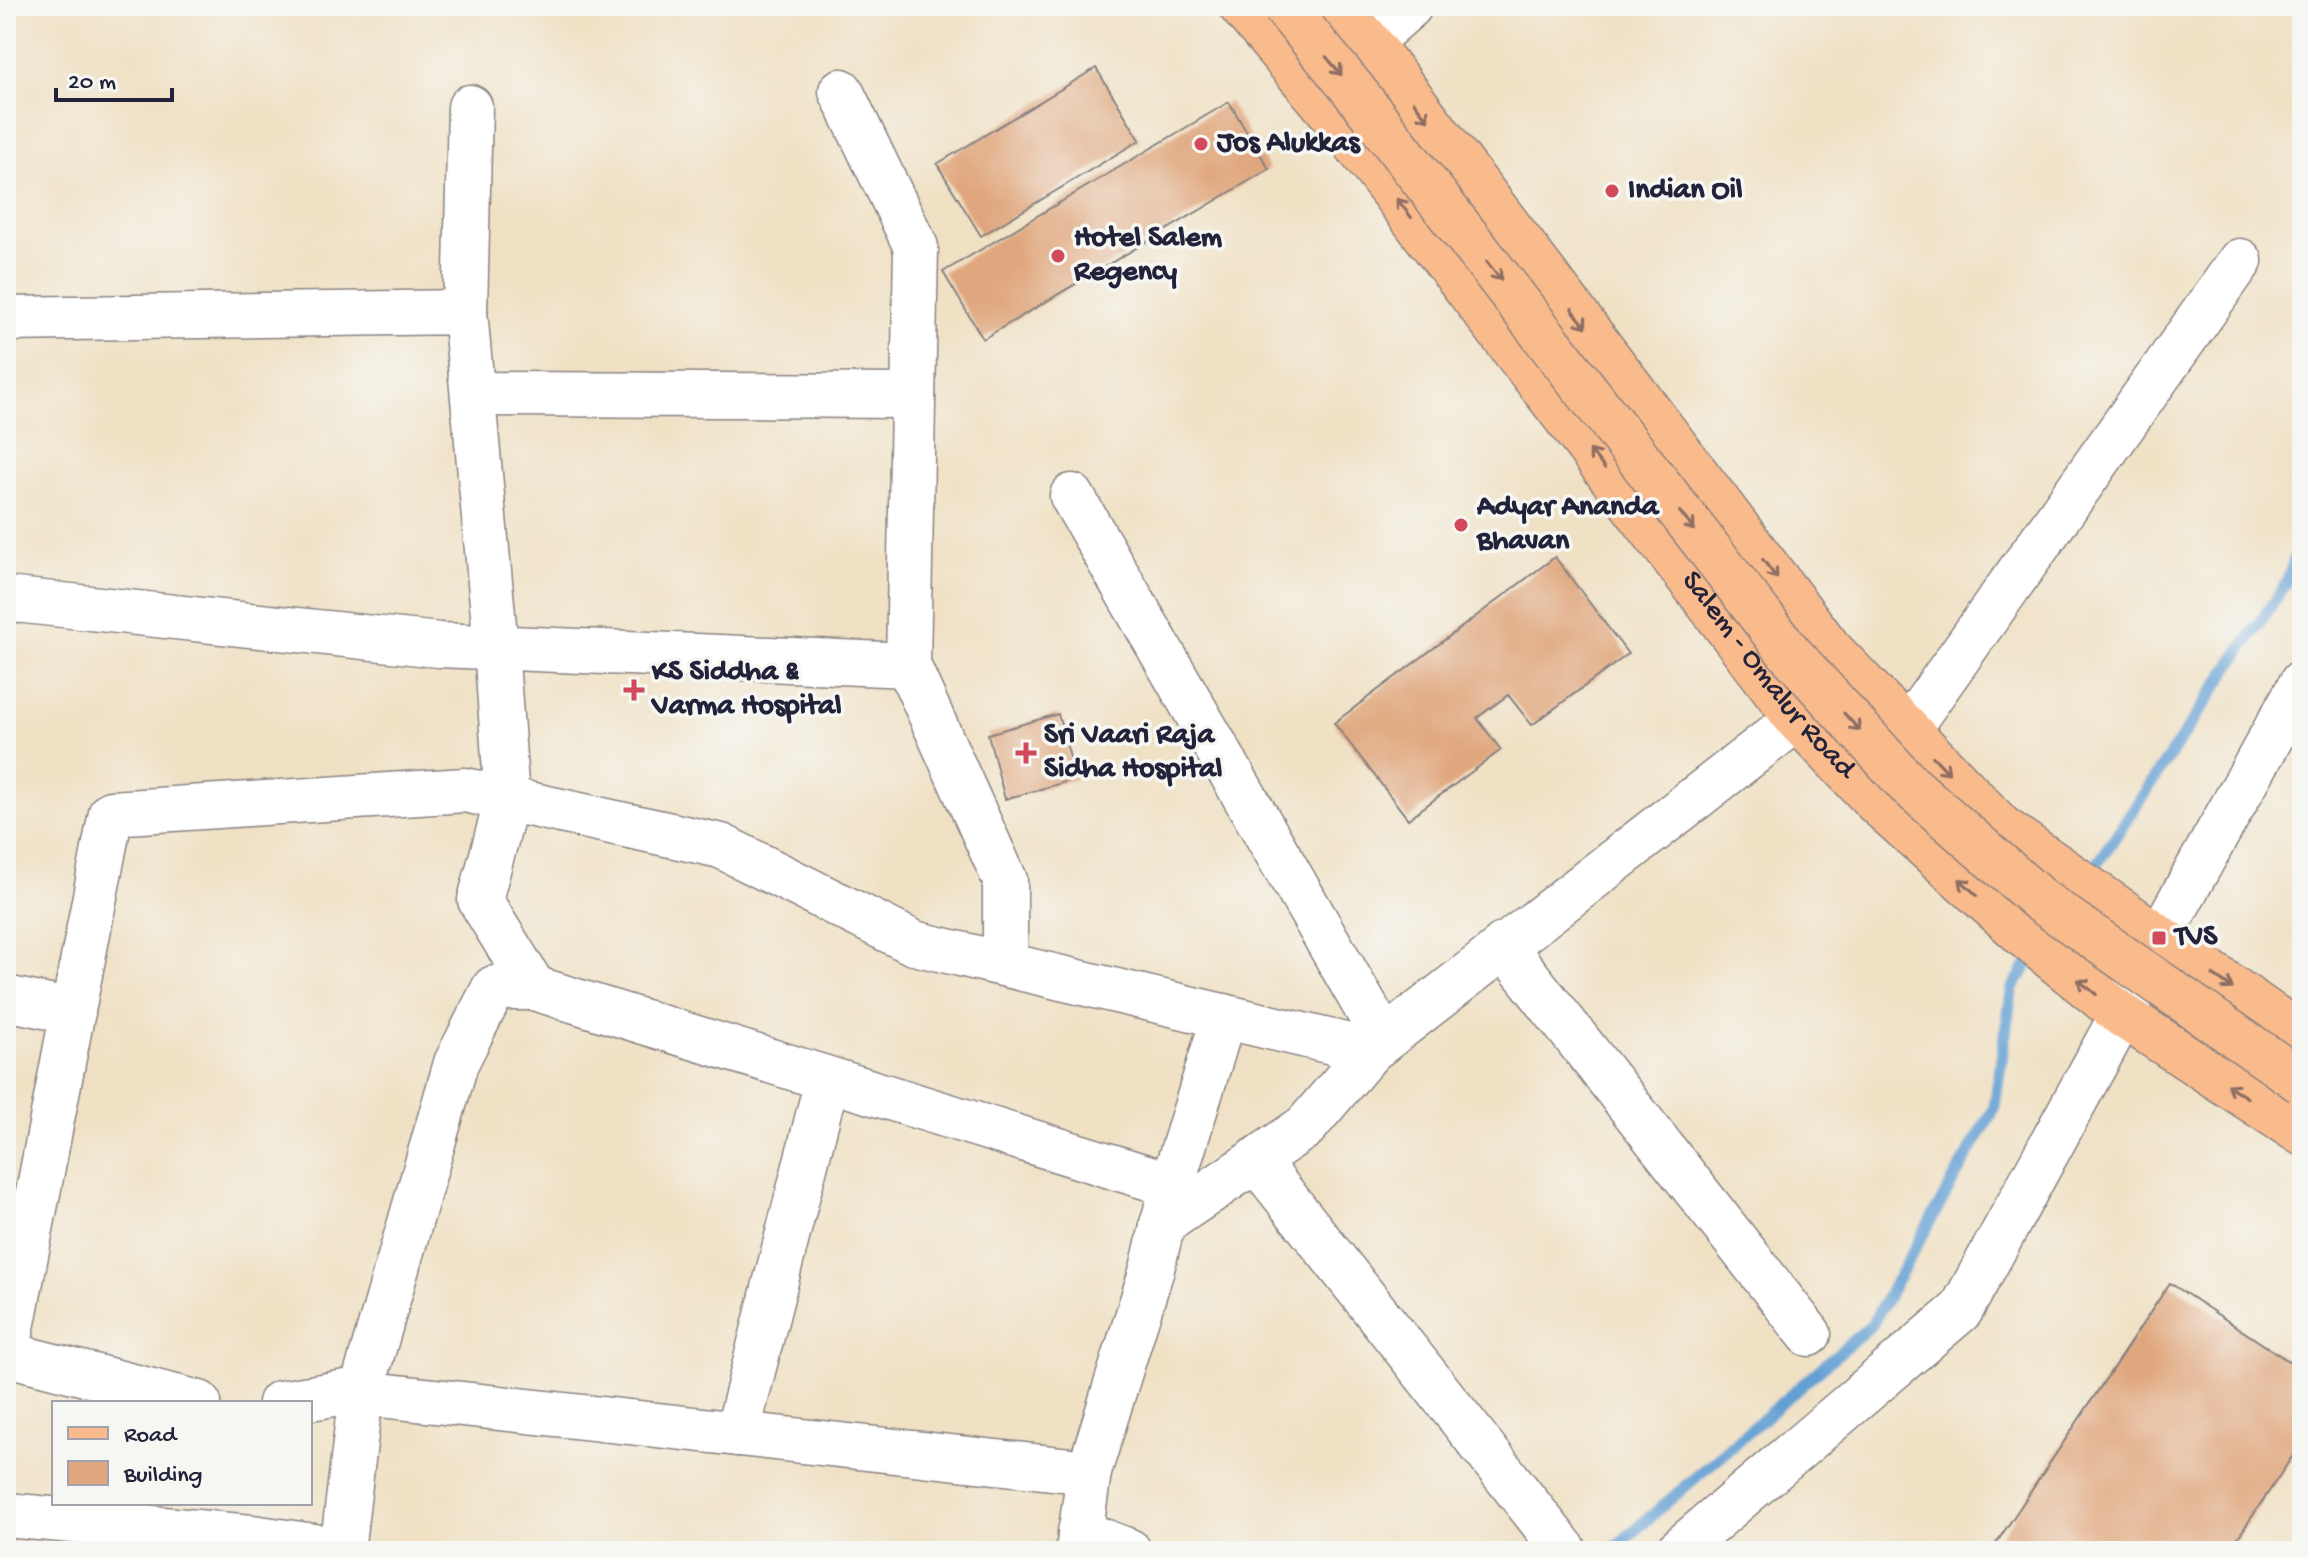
<svg xmlns="http://www.w3.org/2000/svg" width="2308" height="1557" font-family="'Gochi Hand',sans-serif">
  <rect width="100%" height="100%" fill="#f6f6f2"/>
  <filter id="ink" filterUnits="userSpaceOnUse"><feTurbulence type="fractalNoise" baseFrequency=".0125" numOctaves="2"/><feDisplacementMap in="SourceGraphic" scale="16" xChannelSelector="R" yChannelSelector="G"/><feConvolveMatrix kernelMatrix="1 2 1 2 8 2 1 2 1" color-interpolation-filters="sRGB"/></filter>
  <filter id="wash" filterUnits="userSpaceOnUse"><feTurbulence type="fractalNoise" baseFrequency=".006" numOctaves="4" result="noise"/><feDisplacementMap in="SourceGraphic" scale="32" xChannelSelector="R" yChannelSelector="G"/><feGaussianBlur stdDeviation="1.8" result="paint"/><feColorMatrix in="noise" values="0 0 0 0 0 0 0 0 0 0 0 0 0 0 0 0 0 1.4 0 .05"/><feComposite in="paint" operator="in"/></filter>
  <g filter="url(#wash)">
    <rect width="100%" height="100%" fill="#f0e1c5"/>
    <g fill="none" stroke-linecap="round" stroke-linejoin="round">
      <!-- stream -->
      <g stroke="#629fd3" stroke-width="12">
        <path d="M2088,877L2287,582L2302,536"/>
        <path d="M1611,1551L1872,1324L1994,1109L2012,989L2034,955"/>
      </g>
    </g>
    <g id="blocks">
      <!-- building -->
      <g fill="#e0a77e">
        <path d="M1096,68L1140,140L981,236L937,164Z"/>
        <path d="M1229,102L1269,169L983,339L943,272Z"/>
        <path d="M1555,557L1628,654L1532,725L1508,695L1477,718L1501,750L1408,819L1334,723Z"/>
        <path d="M1058,714L1076,779L1005,799L988,734Z"/>
        <path d="M2170,1283L2302,1370V1442L2229,1551H1991Z"/>
      </g>
    </g>
  </g>
  <g filter="url(#ink)">
    <use href="#blocks" fill-opacity="0" stroke="#898280" stroke-width="2"/>
    <g fill="none" stroke-linecap="round" stroke-linejoin="round">
      <!-- minor casing -->
      <g stroke="#898280" stroke-width="47">
        <g id="minor">
          <path d="M1369,42L1410,6"/>
          <path d="M841,91L916,247L908,665L1005,880V964"/>
          <path d="M465,312L470,107"/>
          <path d="M6,319L465,312L496,647L507,799L480,900L534,988H494L456,1063L361,1393L342,1551"/>
          <path d="M473,394L913,396"/>
          <path d="M1072,496L1384,1039"/>
          <path d="M6,599L439,645L908,665"/>
          <path d="M1907,730L2240,261"/>
          <path d="M1503,945L1809,1334"/>
          <path d="M534,988L1172,1185"/>
          <path d="M6,998L73,1012"/>
          <path d="M1256,1160L1565,1551"/>
          <path d="M1162,1224L1305,1127L1370,1051"/>
          <path d="M7,1354L199,1403"/>
          <path d="M6,1359L111,813L465,790L721,846L914,943L1370,1051L1797,719"/>
          <path d="M280,1403L346,1392L361,1393L1089,1472L1078,1551"/>
          <path d="M737,1434L827,1080"/>
          <path d="M1089,1472L1152,1269L1172,1185L1224,1016"/>
          <path d="M6,1515L252,1537L342,1550"/>
          <path d="M1080,1532L1129,1551"/>
          <path d="M1678,1551L1961,1310L2122,1015L2159,938L2302,682"/>
        </g>
      </g>
      <!-- major casing -->
      <g stroke="#898280" stroke-width="47">
        <g id="major">
          <path id="s1" d="M1241,6L1334,116L1797,719L1877,803L2027,938L2122,1015L2302,1133"/>
          <path d="M1338,6L1369,42L1829,648L2001,827L2302,1036"/>
        </g>
      </g>
      <!-- minor -->
      <use href="#minor" stroke="#fff" stroke-width="44"/>
      <!-- major -->
      <use href="#major" stroke="#fabb8c" stroke-width="44"/>
      <!-- major-bridge casing -->
      <g stroke="#898280" stroke-width="47" stroke-linecap="butt">
        <path id="major-bridge" d="M1284,6L1352,88L1788,651L1907,783L2040,900L2302,1082"/>
      </g>
      <!-- major-bridge -->
      <use href="#major-bridge" stroke="#fabb8c" stroke-width="44"/>
    </g>
    <!-- one-way arrows -->
    <defs><path id="oneway-shaft" d="M-6 0H5M1.5-3L5.5 0L1.5 3" fill="none" stroke-width="1.6" stroke-linecap="round" stroke-linejoin="round" transform="scale(2)"/></defs>
    <g stroke="#8e6e64">
      <use href="#oneway-shaft" transform="translate(1334 66) rotate(50)"/>
      <use href="#oneway-shaft" transform="translate(1421 111) rotate(53)"/>
      <use href="#oneway-shaft" transform="translate(1404 208) rotate(-128)"/>
      <use href="#oneway-shaft" transform="translate(1494 271) rotate(52)"/>
      <use href="#oneway-shaft" transform="translate(1579 318) rotate(53)"/>
      <use href="#oneway-shaft" transform="translate(1597 459) rotate(-128)"/>
      <use href="#oneway-shaft" transform="translate(1687 521) rotate(52)"/>
      <use href="#oneway-shaft" transform="translate(1770 569) rotate(53)"/>
      <use href="#oneway-shaft" transform="translate(1852 722) rotate(48)"/>
      <use href="#oneway-shaft" transform="translate(1941 765) rotate(46)"/>
      <use href="#oneway-shaft" transform="translate(1968 887) rotate(-137)"/>
      <use href="#oneway-shaft" transform="translate(2223 982) rotate(34)"/>
      <use href="#oneway-shaft" transform="translate(2087 987) rotate(-141)"/>
      <use href="#oneway-shaft" transform="translate(2237 1091) rotate(-147)"/>
    </g>
  </g>
  <!-- markers -->
  <g fill="#d1495b" stroke="#f6f6f2" stroke-width="3">
    <circle cx="1201" cy="144" r="8"/>
    <circle cx="1612" cy="191" r="8"/>
    <circle cx="1058" cy="256" r="8"/>
    <circle cx="1461" cy="525" r="8"/>
    <path d="M630 678h8v8h8v8h-8v8h-8v-8h-8v-8h8z"/>
    <path d="M1022 741h8v8h8v8h-8v8h-8v-8h-8v-8h8z"/>
    <rect x="2151" y="930" width="16" height="16" rx="4"/>
  </g>
  <g text-anchor="middle" dominant-baseline="central" stroke-width="7" stroke-linejoin="round" paint-order="stroke">
    <!-- poi labels -->
    <g font-size="30" font-weight="bold" fill="#22223b" stroke="#f6f6f2" text-anchor="start">
      <text x="1217" y="144">Jos Alukkas</text>
      <text x="1628" y="191">Indian Oil</text>
      <text x="1074" y="239">Hotel Salem<tspan x="1074" dy="34">Regency</tspan></text>
      <text x="1477" y="508">Adyar Ananda<tspan x="1477" dy="34">Bhavan</tspan></text>
      <text x="652" y="673">KS Siddha &amp;<tspan x="652" dy="34">Varma Hospital</tspan></text>
      <text x="1044" y="736">Sri Vaari Raja<tspan x="1044" dy="34">Sidha Hospital</tspan></text>
      <text x="2175" y="938">TVS</text>
    </g>
    <!-- street labels -->
    <g font-size="30" fill="#22223b" stroke="#f6f6f2">
      <text stroke="none"><textPath href="#s1" startOffset="852">Salem - Omalur Road</textPath></text>
    </g>
  </g>
  <!-- margin -->
  <rect width="2308" height="1557" fill="none" stroke="#f6f6f2" stroke-width="32"/>
  <!-- legend -->
  <rect x="52" y="1401" width="260" height="104" fill="#f6f6f2" stroke="#a1a1a9" stroke-width="2"/>
  <rect x="68" y="1427" width="40" height="12" fill="#fabb8c" stroke="#a1a1a9" stroke-width="2"/>
  <text x="124" y="1441" font-size="24" fill="#22223b">Road</text>
  <rect x="68" y="1461" width="40" height="24" fill="#e0a77e" stroke="#a1a1a9" stroke-width="2"/>
  <text x="124" y="1481" font-size="24" fill="#22223b">Building</text>
  <!-- scale -->
  <path d="M56 88v12h116v-12" fill="none" stroke="#22223b" stroke-width="4"/>
  <text x="68" y="88" font-size="24" fill="#22223b" stroke="#f6f6f2" stroke-width="6" paint-order="stroke">20 m</text>
</svg>
